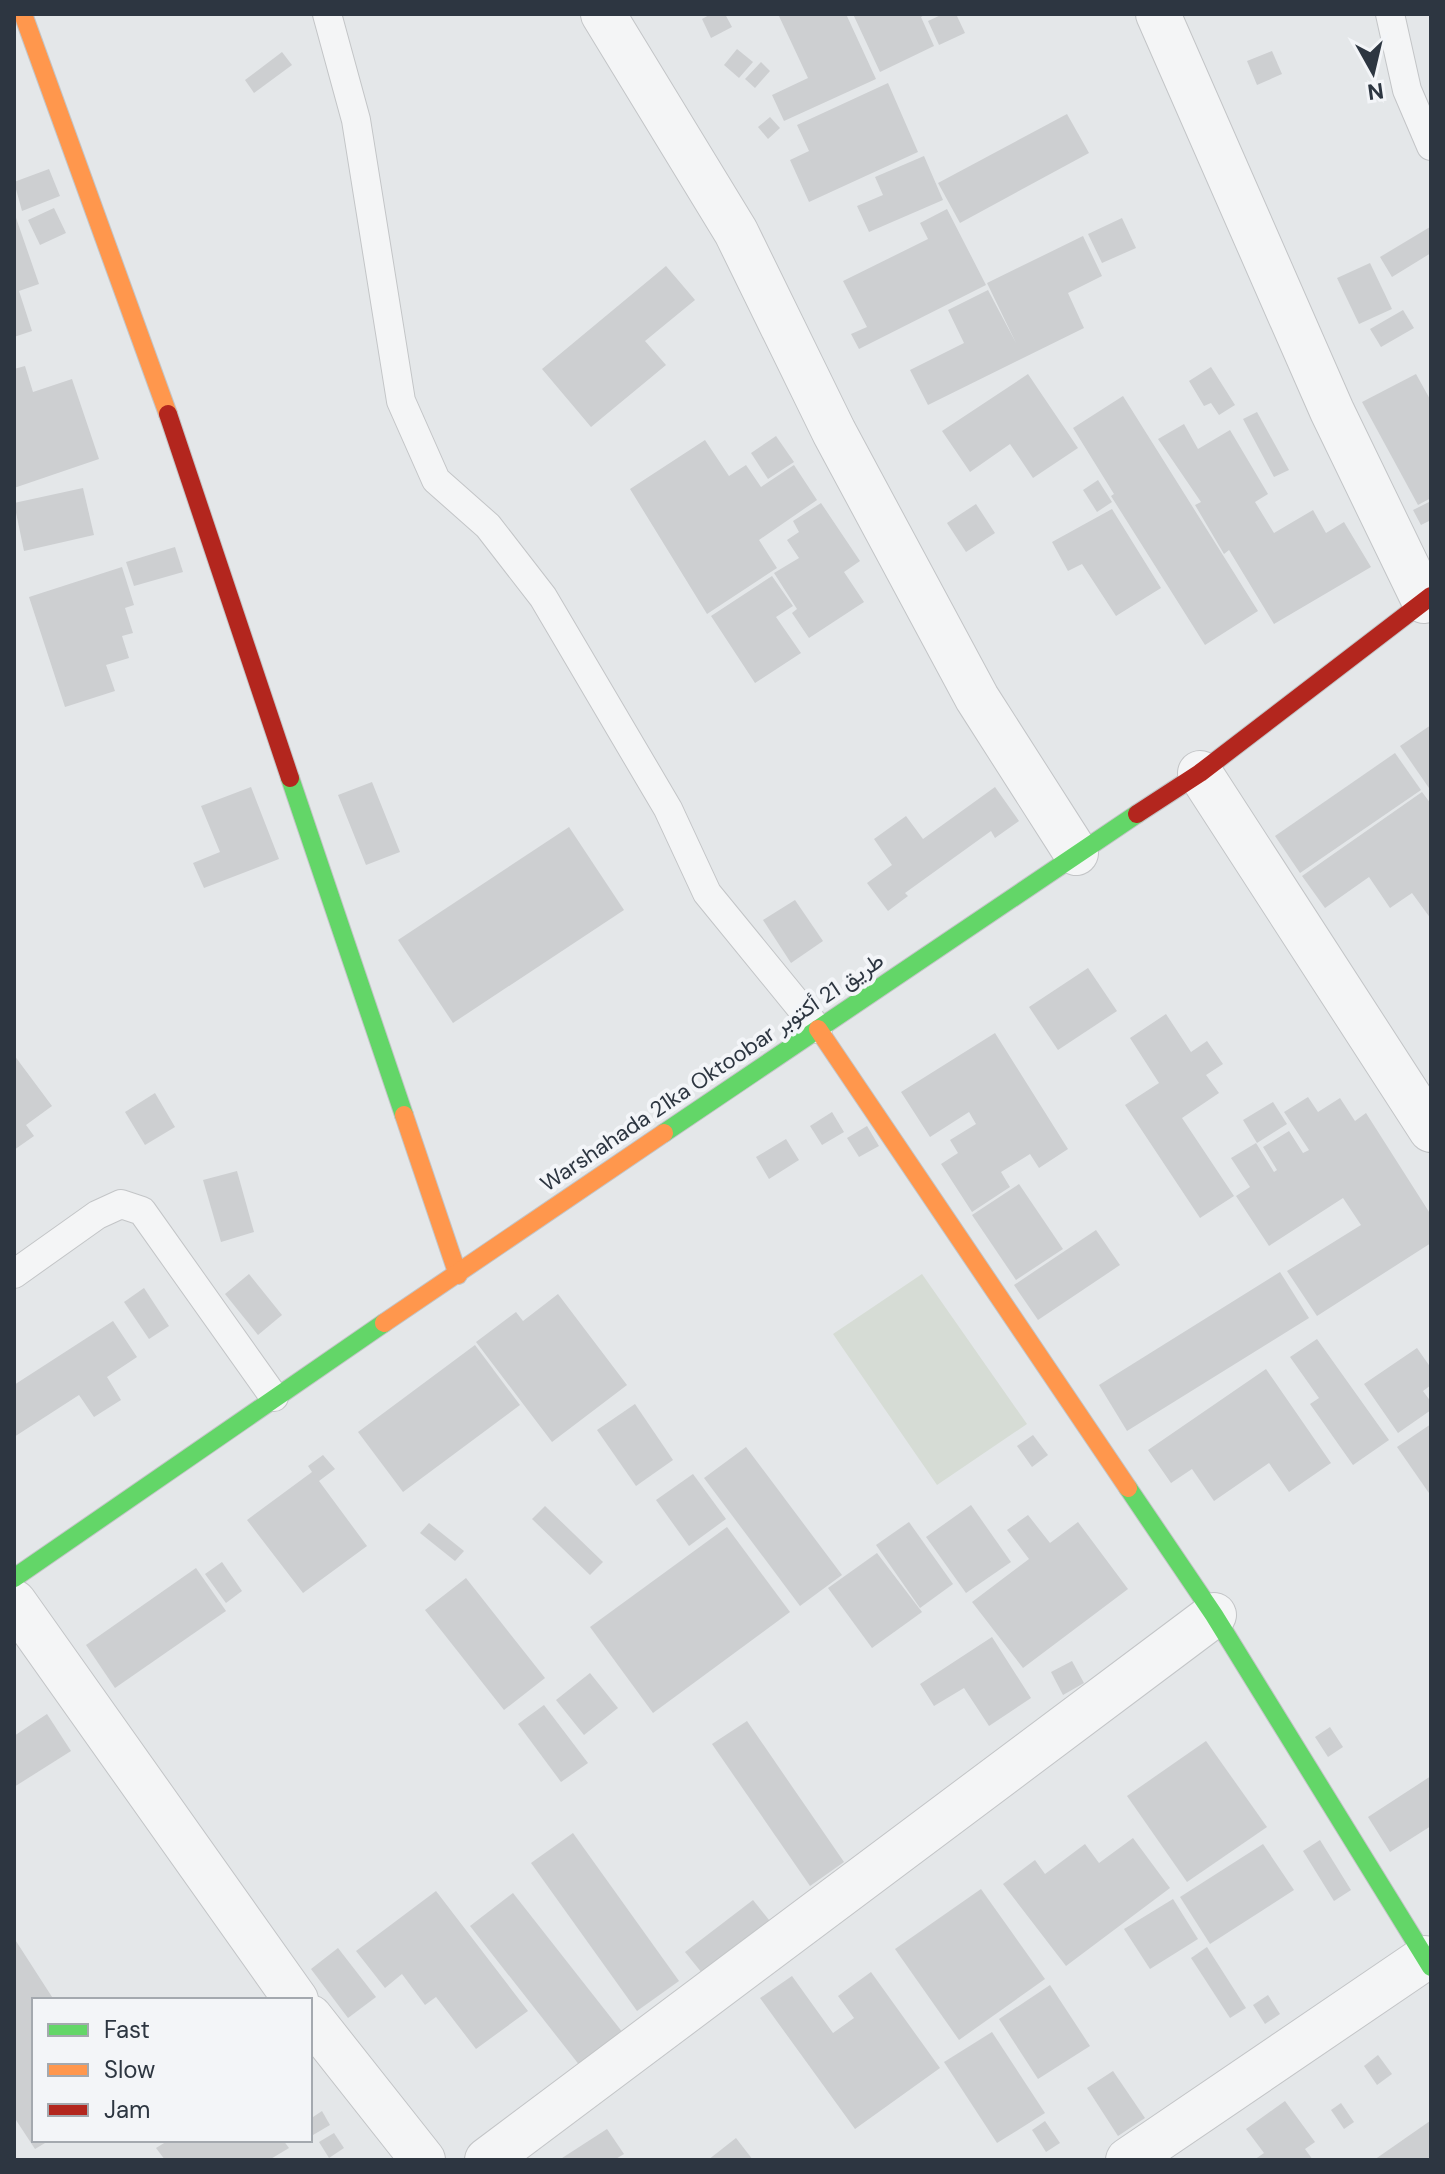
<svg xmlns="http://www.w3.org/2000/svg" width="1445" height="2174" font-family="'DM Sans',Vazirmatn,sans-serif">
  <rect width="100%" height="100%" fill="#e4e7e9"/>
  <!-- green -->
  <path fill="#d6dcd5" d="M922,1274L1027,1424L937,1485L833,1334Z"/>
  <!-- building -->
  <g fill="#cdcfd1">
    <path d="M711,14H725L732,27L711,38L702,19Z"/>
    <path d="M778,14H846L876,79L784,121L772,95L808,78Z"/>
    <path d="M853,14H926L921,17L934,46L880,72Z"/>
    <path d="M943,14H956L965,33L939,45L928,21Z"/>
    <path d="M737,49L753,62L739,78L724,65Z"/>
    <path d="M1272,51L1282,74L1257,85L1247,61Z"/>
    <path d="M282,52L292,65L254,93L245,80Z"/>
    <path d="M761,62L770,71L755,88L745,79Z"/>
    <path d="M888,83L918,152L809,202L790,160L809,151L797,125Z"/>
    <path d="M1067,114L1089,153L960,223L938,183Z"/>
    <path d="M770,117L780,128L768,139L758,127Z"/>
    <path d="M924,156L943,200L869,232L857,206L883,195L875,177Z"/>
    <path d="M49,169L60,196L22,211L14,182Z"/>
    <path d="M54,208L66,233L40,245L28,220Z"/>
    <path d="M947,209L986,285L859,349L851,334L867,327L843,281L928,239L920,223Z"/>
    <path d="M14,212L39,284L19,291L32,331L14,337Z"/>
    <path d="M1122,218L1136,248L1102,263L1088,234Z"/>
    <path d="M1430,227L1431,253L1392,277L1380,257Z"/>
    <path d="M1083,236L1102,276L1068,293L1084,328L928,405L910,370L964,343L948,310L988,290L1016,343L987,283Z"/>
    <path d="M1370,263L1392,309L1359,324L1337,278Z"/>
    <path d="M666,266L695,300L645,341L666,365L591,427L542,369Z"/>
    <path d="M1403,310L1414,328L1381,347L1370,329Z"/>
    <path d="M25,366L33,392L72,379L99,459L14,488V369Z"/>
    <path d="M1211,367L1235,405L1219,415L1211,403L1204,406L1189,381Z"/>
    <path d="M1028,374L1078,448L1033,478L1010,444L970,472L942,431Z"/>
    <path d="M1416,374L1431,401V498L1418,505L1362,402Z"/>
    <path d="M1123,396L1258,611L1205,645L1111,496L1114,494L1073,428Z"/>
    <path d="M1257,412L1289,470L1274,477L1243,419Z"/>
    <path d="M1184,424L1198,449L1230,430L1268,494L1255,502L1274,533L1313,510L1326,533L1344,522L1371,567L1274,624L1229,550L1224,554L1195,505L1201,502L1158,439Z"/>
    <path d="M776,436L794,462L768,479L751,453Z"/>
    <path d="M705,440L729,476L746,465L761,487L794,465L817,500L759,540L777,568L707,614L630,489Z"/>
    <path d="M1098,480L1112,502L1097,512L1083,490Z"/>
    <path d="M83,488L94,535L24,551L14,503Z"/>
    <path d="M1431,501V520L1421,525L1413,510Z"/>
    <path d="M821,503L860,561L844,572L864,602L809,638L792,613L797,609L774,573L799,558L787,540L799,532L793,521Z"/>
    <path d="M976,504L995,533L966,552L947,523Z"/>
    <path d="M1112,509L1161,588L1116,616L1082,564L1068,571L1052,542Z"/>
    <path d="M175,547L183,572L134,586L126,562Z"/>
    <path d="M122,567L134,605L125,608L133,633L122,636L129,658L106,665L115,691L65,707L29,597Z"/>
    <path d="M772,576L793,606L776,617L801,653L755,683L711,616Z"/>
    <path d="M1431,725V791L1400,746Z"/>
    <path d="M1395,753L1421,790L1300,873L1275,836Z"/>
    <path d="M372,782L400,852L366,865L338,795Z"/>
    <path d="M251,787L279,859L204,888L193,863L220,852L201,806Z"/>
    <path d="M995,787L1019,821L995,838L991,831L905,893L908,896L888,911L867,883L892,865L874,839L906,816L923,839Z"/>
    <path d="M1422,792L1431,804V919L1412,893L1390,908L1369,877L1325,908L1302,876Z"/>
    <path d="M569,827L624,910L453,1023L398,940Z"/>
    <path d="M795,900L823,941L791,963L763,920Z"/>
    <path d="M1088,968L1117,1011L1058,1050L1029,1007Z"/>
    <path d="M1166,1014L1191,1052L1207,1041L1223,1064L1206,1075L1219,1093L1182,1118L1234,1196L1200,1218L1125,1105L1159,1083L1130,1038Z"/>
    <path d="M995,1033L1068,1149L1039,1168L1030,1154L1001,1172L1010,1187L972,1212L941,1164L958,1153L950,1140L976,1124L969,1112L930,1137L901,1092Z"/>
    <path d="M14,1055L52,1106L26,1125L34,1136L14,1150Z"/>
    <path d="M155,1093L175,1127L145,1145L125,1112Z"/>
    <path d="M1308,1097L1318,1112L1340,1098L1355,1121L1366,1113L1431,1215V1243L1317,1316L1287,1271L1361,1225L1343,1198L1269,1246L1236,1196L1250,1187L1231,1158L1256,1143L1274,1172L1277,1170L1263,1147L1289,1131L1303,1153L1309,1150L1284,1112Z"/>
    <path d="M1273,1102L1287,1124L1257,1143L1243,1120Z"/>
    <path d="M832,1112L844,1132L822,1145L810,1126Z"/>
    <path d="M867,1126L879,1146L859,1157L847,1138Z"/>
    <path d="M786,1139L799,1160L769,1179L756,1157Z"/>
    <path d="M237,1171L254,1232L221,1242L203,1180Z"/>
    <path d="M1019,1184L1063,1249L1016,1280L972,1215Z"/>
    <path d="M1096,1230L1120,1265L1038,1320L1014,1285Z"/>
    <path d="M1280,1272L1309,1318L1127,1431L1099,1385Z"/>
    <path d="M249,1274L282,1315L258,1335L225,1294Z"/>
    <path d="M144,1288L169,1326L149,1339L124,1302Z"/>
    <path d="M558,1294L627,1385L552,1442L476,1342L516,1312L523,1321Z"/>
    <path d="M113,1321L137,1357L107,1377L121,1400L94,1417L79,1395L14,1437V1385Z"/>
    <path d="M1317,1339L1389,1440L1353,1465L1310,1404L1319,1398L1290,1357Z"/>
    <path d="M475,1345L520,1405L403,1492L358,1432Z"/>
    <path d="M1417,1348L1431,1368V1385L1423,1391L1431,1402V1410L1398,1433L1364,1384Z"/>
    <path d="M1266,1369L1331,1463L1289,1492L1269,1463L1214,1501L1192,1469L1171,1483L1148,1450Z"/>
    <path d="M635,1404L673,1460L636,1486L597,1430Z"/>
    <path d="M1431,1424V1496L1397,1447Z"/>
    <path d="M1033,1435L1048,1455L1032,1467L1017,1446Z"/>
    <path d="M746,1447L842,1575L800,1606L704,1478Z"/>
    <path d="M323,1455L335,1469L319,1481L367,1546L303,1593L247,1520L312,1472L308,1466Z"/>
    <path d="M693,1474L726,1519L689,1546L656,1500Z"/>
    <path d="M971,1505L1011,1562L966,1593L926,1537Z"/>
    <path d="M545,1506L603,1562L590,1575L532,1519Z"/>
    <path d="M1028,1515L1050,1543L1078,1522L1128,1589L1023,1668L972,1602L1029,1559L1007,1530Z"/>
    <path d="M909,1522L953,1584L920,1608L876,1545Z"/>
    <path d="M429,1523L464,1551L455,1561L420,1533Z"/>
    <path d="M727,1527L790,1612L653,1713L590,1627Z"/>
    <path d="M877,1553L922,1612L872,1648L828,1588Z"/>
    <path d="M222,1562L242,1591L226,1603L205,1574Z"/>
    <path d="M196,1568L226,1611L115,1688L86,1645Z"/>
    <path d="M466,1578L545,1678L504,1710L425,1610Z"/>
    <path d="M992,1637L1031,1698L989,1726L964,1688L934,1706L920,1684Z"/>
    <path d="M1072,1661L1084,1683L1063,1695L1051,1672Z"/>
    <path d="M590,1673L618,1708L584,1735L556,1700Z"/>
    <path d="M544,1705L588,1763L561,1782L518,1724Z"/>
    <path d="M47,1714L71,1751L14,1787V1736Z"/>
    <path d="M747,1721L844,1862L810,1886L712,1744Z"/>
    <path d="M1330,1727L1343,1747L1328,1757L1315,1737Z"/>
    <path d="M1206,1741L1267,1827L1187,1882L1127,1796Z"/>
    <path d="M1431,1776V1826L1390,1852L1368,1817Z"/>
    <path d="M573,1833L679,1981L637,2011L531,1863Z"/>
    <path d="M1133,1838L1170,1888L1066,1966L1003,1884L1035,1860L1045,1874L1085,1844L1099,1863Z"/>
    <path d="M1320,1840L1351,1890L1334,1901L1303,1851Z"/>
    <path d="M1263,1844L1294,1890L1210,1944L1180,1897Z"/>
    <path d="M981,1889L1045,1979L959,2040L895,1949Z"/>
    <path d="M436,1891L528,2011L476,2049L436,1997L425,2005L402,1974L385,1988L356,1951Z"/>
    <path d="M513,1893L627,2038L584,2071L470,1926Z"/>
    <path d="M1173,1899L1198,1939L1150,1969L1124,1929Z"/>
    <path d="M753,1900L773,1925L706,1978L685,1952Z"/>
    <path d="M14,1938L54,2000H34V2140H50L35,2149L14,2117Z"/>
    <path d="M1207,1947L1246,2008L1230,2018L1191,1958Z"/>
    <path d="M338,1948L376,1997L348,2018L311,1969Z"/>
    <path d="M871,1972L940,2068L855,2129L760,1998L792,1976L833,2033L854,2018L838,1996Z"/>
    <path d="M1050,1985L1090,2046L1038,2079L999,2019Z"/>
    <path d="M1268,1995L1280,2014L1265,2024L1253,2005Z"/>
    <path d="M992,2032L1045,2113L997,2143L944,2062Z"/>
    <path d="M1378,2055L1392,2074L1377,2085L1364,2066Z"/>
    <path d="M1113,2071L1145,2118L1118,2136L1087,2088Z"/>
    <path d="M1285,2101L1315,2142L1305,2149L1313,2160H1254L1264,2153L1246,2129Z"/>
    <path d="M1341,2103L1354,2122L1344,2129L1331,2110Z"/>
    <path d="M322,2111L330,2125L313,2135L310,2119Z"/>
    <path d="M1045,2121L1060,2143L1046,2152L1032,2130Z"/>
    <path d="M1430,2121L1431,2160H1374Z"/>
    <path d="M607,2129L624,2154L614,2160H559Z"/>
    <path d="M334,2133L344,2148L329,2158L319,2142Z"/>
    <path d="M736,2138L753,2160H708Z"/>
    <path d="M169,2140H283L289,2148L269,2160H165L156,2148Z"/>
  </g>
  <g fill="none" stroke-linecap="round" stroke-linejoin="round">
    <!-- lane casing -->
    <g stroke="#c3c5c7" stroke-width="30">
      <g id="lane">
        <path d="M327,14L356,120L401,401L436,480L488,526L543,597L668,809L707,893L818,1029"/>
        <path d="M1390,14L1407,90L1431,146"/>
        <path d="M14,1274L97,1215L121,1204L142,1211L274,1397"/>
      </g>
    </g>
    <!-- street casing -->
    <g stroke="#c3c5c7" stroke-width="46">
      <g id="street">
        <path d="M603,14L736,232L834,432L977,698L1076,853"/>
        <path d="M1158,14L1332,411L1424,601"/>
        <path d="M1200,773L1431,1130"/>
        <path d="M14,1602L296,2000"/>
        <path d="M310,2017L423,2160"/>
        <path d="M487,2160L1214,1615"/>
        <path d="M1128,2160L1425,1958"/>
      </g>
    </g>
    <!-- fast casing -->
    <g stroke="#c3c5c7" stroke-width="20">
      <g id="fast">
        <path d="M290,778L404,1115"/>
        <path d="M664,1133L1137,814"/>
        <path d="M1128,1488L1214,1615L1431,1967"/>
        <path d="M14,1578L384,1323"/>
      </g>
    </g>
    <!-- slow casing -->
    <g stroke="#c3c5c7" stroke-width="20">
      <g id="slow">
        <path d="M23,14L168,414"/>
        <path d="M818,1029L1128,1488"/>
        <path d="M404,1115L458,1275"/>
        <path d="M384,1323L664,1133"/>
      </g>
    </g>
    <!-- jam casing -->
    <g stroke="#c3c5c7" stroke-width="20">
      <g id="jam">
        <path d="M168,414L290,778"/>
        <path d="M1137,814L1200,773L1431,596"/>
      </g>
    </g>
    <!-- lane -->
    <use href="#lane" stroke="#f4f5f6" stroke-width="28"/>
    <!-- street -->
    <use href="#street" stroke="#f4f5f6" stroke-width="44"/>
    <!-- fast -->
    <use href="#fast" stroke="#63d668" stroke-width="18"/>
    <!-- slow -->
    <use href="#slow" stroke="#ff974d" stroke-width="18"/>
    <!-- jam -->
    <use href="#jam" stroke="#b3261e" stroke-width="18"/>
  </g>
  <g text-anchor="middle" dominant-baseline="central" stroke-width="8" stroke-linejoin="round" paint-order="stroke">
    <!-- street labels -->
    <g font-size="22" fill="#2d3641" stroke="#f3f5f8">
      <text transform="translate(712 1072) rotate(-34)">Warshahada 21ka Oktoobar طريق 21 أكتوبر</text>
    </g>
  </g>
  <!-- border -->
  <rect width="1445" height="2174" fill="none" stroke="#2d3641" stroke-width="32"/>
  <!-- legend -->
  <rect x="32" y="1998" width="280" height="144" fill="#f3f5f8" stroke="#a4a9af" stroke-width="2"/>
  <rect x="48" y="2024" width="40" height="12" fill="#63d668" stroke="#a4a9af" stroke-width="2"/>
  <text x="104" y="2038" font-size="24" fill="#2d3641">Fast</text>
  <rect x="48" y="2064" width="40" height="12" fill="#ff974d" stroke="#a4a9af" stroke-width="2"/>
  <text x="104" y="2078" font-size="24" fill="#2d3641">Slow</text>
  <rect x="48" y="2104" width="40" height="12" fill="#b3261e" stroke="#a4a9af" stroke-width="2"/>
  <text x="104" y="2118" font-size="24" fill="#2d3641">Jam</text>
  <!-- north arrow -->
  <g transform="translate(1373 72) rotate(172)" stroke="#f3f5f8" stroke-width="6" paint-order="stroke">
  <path d="M0-6L14 30L0 20L-14 30Z" fill="#2d3641"/>
  <text y="-12" font-size="22" font-weight="bold" text-anchor="middle" fill="#2d3641">N</text>
  </g>
</svg>
